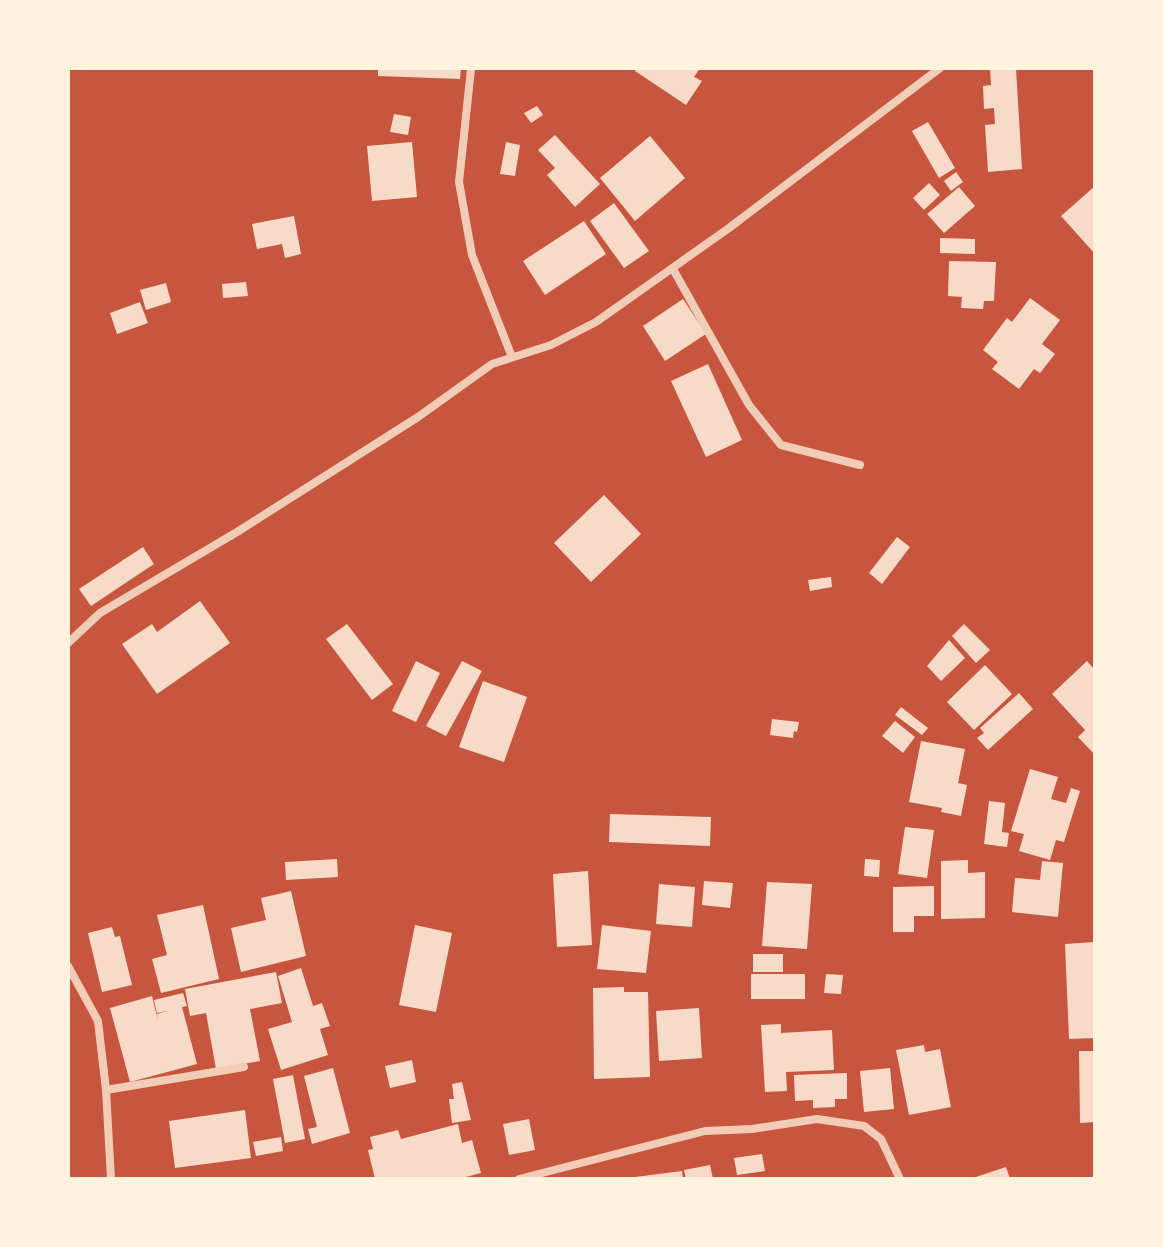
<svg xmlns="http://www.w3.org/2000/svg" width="1163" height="1247" font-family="Overpass,sans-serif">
  <rect width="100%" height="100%" fill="#c8553d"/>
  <!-- building -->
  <g fill="#f7dbc8">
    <path d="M378,68H461L460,79L378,76Z"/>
    <path d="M637,68H700L694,77L702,81L686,105L635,71Z"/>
    <path d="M990,68H1016L1022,169L988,172L985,125L995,124L994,108L984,109L983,86L991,85Z"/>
    <path d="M537,106L543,115L531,123L524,113Z"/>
    <path d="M394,114L411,117L408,135L390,132Z"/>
    <path d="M928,122L955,168L939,178L912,131Z"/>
    <path d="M555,135L600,184L575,207L547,175L555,168L538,150Z"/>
    <path d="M650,136L685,178L635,221L600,178Z"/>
    <path d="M412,142L417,197L372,201L367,146Z"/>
    <path d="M506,142L520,145L515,176L500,174Z"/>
    <path d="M956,172L963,182L951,191L944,181Z"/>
    <path d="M929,183L940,195L924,210L913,198Z"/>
    <path d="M1095,186V254L1061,216Z"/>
    <path d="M959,187L975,206L944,233L927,214Z"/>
    <path d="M614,203L649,251L624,268L590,221Z"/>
    <path d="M294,216L301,254L285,258L282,244L257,249L252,224Z"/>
    <path d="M584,221L606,254L545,295L523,261Z"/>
    <path d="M940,238L975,239V254L940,253Z"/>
    <path d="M949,261L996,262L994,301H984L983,309L961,308L962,297L948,296Z"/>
    <path d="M246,282L248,296L223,298L222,284Z"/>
    <path d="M166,283L171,302L146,310L140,290Z"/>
    <path d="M1030,298L1060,320L1042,344L1055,354L1040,373L1034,369L1019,389L992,369L998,362L983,350L1007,318L1012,322Z"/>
    <path d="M683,299L706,334L665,361L643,326Z"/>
    <path d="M140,302L148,323L117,334L110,313Z"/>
    <path d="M708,364L742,440L706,457L671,381Z"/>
    <path d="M604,495L641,534L591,582L554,543Z"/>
    <path d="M897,537L910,547L882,584L869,573Z"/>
    <path d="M143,547L154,564L91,606L79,589Z"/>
    <path d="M831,577L832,587L810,591L808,580Z"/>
    <path d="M200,601L230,643L157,694L122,644L152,624L157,632Z"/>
    <path d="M347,624L393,684L372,700L326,639Z"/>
    <path d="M964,624L990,650L976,663L952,636Z"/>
    <path d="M949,640L965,658L941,681L927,666Z"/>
    <path d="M416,661L440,673L416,722L392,711Z"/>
    <path d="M462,661L482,671L446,736L426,726Z"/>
    <path d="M1087,661L1095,670V755L1078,737L1085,730L1052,694Z"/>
    <path d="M985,665L1012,694L974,730L947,702Z"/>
    <path d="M483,681L527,697L504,762L459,747Z"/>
    <path d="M1019,693L1033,709L988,750L977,738L984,733L980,728Z"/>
    <path d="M901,707L928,728L922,735L895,715Z"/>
    <path d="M772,719L799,722L797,732L794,731L793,738L770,735Z"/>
    <path d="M895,721L915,737L903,753L882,736Z"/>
    <path d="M921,741L965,749L958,783L967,785L961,816L941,812L942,808L909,802Z"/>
    <path d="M1030,769L1058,777L1051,799L1066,803L1071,788L1080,791L1064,842L1056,840L1050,860L1019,851L1024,834L1011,831Z"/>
    <path d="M989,801L1005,803L1002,832L1009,833L1007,847L984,844Z"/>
    <path d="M610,814L711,817L710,846L609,842Z"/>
    <path d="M905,827L934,830L927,878L898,874Z"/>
    <path d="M337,859L338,877L286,880L285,862Z"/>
    <path d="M865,859L880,860L879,877L864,876Z"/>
    <path d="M968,860V873L985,872V918L941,919V861Z"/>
    <path d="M1042,861L1063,863L1058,917L1012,912L1015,878L1040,880Z"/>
    <path d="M588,871L592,945L557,947L553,874Z"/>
    <path d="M704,881L733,883L730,908L702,905Z"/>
    <path d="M767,882L812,884L807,949L762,946Z"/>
    <path d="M659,884L695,887L692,927L656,924Z"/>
    <path d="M934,886V916H914V932H893V887Z"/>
    <path d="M291,891L306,956L241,972L231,928L266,920L261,898Z"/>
    <path d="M203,905L219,979L161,993L152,959L167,955L157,915Z"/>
    <path d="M415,925L452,933L436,1012L399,1005Z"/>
    <path d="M602,925L651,931L646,973L597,969Z"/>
    <path d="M112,927L115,937L120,936L132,985L102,992L88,933Z"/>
    <path d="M1095,942V1038L1069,1039L1065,944Z"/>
    <rect x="753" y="954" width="30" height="18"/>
    <path d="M301,968L313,1006L322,1003L330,1026L320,1029L328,1055L281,1070L268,1029L292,1022L278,976Z"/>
    <path d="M276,972L282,1003L250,1009L260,1061L216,1069L206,1013L190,1016L185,989Z"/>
    <rect x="751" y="974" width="54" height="25"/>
    <path d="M826,974L843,975L841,994L824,993Z"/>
    <path d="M624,987V992H648L650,1077L594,1079L593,988Z"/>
    <path d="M183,993L187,1006L182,1007L197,1064L130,1082L110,1008L152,996L158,1020L157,1014L167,1011L157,1013L154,1000Z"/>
    <path d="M699,1008L702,1058L659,1061L656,1011Z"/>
    <path d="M781,1024V1033L832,1030L834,1070L786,1072L787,1091L765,1092L761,1025Z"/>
    <path d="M924,1045L925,1052L940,1049L951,1107L909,1115L896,1050Z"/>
    <path d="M1079,1051H1095V1122L1080,1123Z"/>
    <path d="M412,1060L416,1082L390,1088L385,1066Z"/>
    <path d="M333,1068L350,1133L312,1144L308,1129L317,1127L304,1076Z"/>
    <path d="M890,1068L894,1109L864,1112L860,1071Z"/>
    <path d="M847,1073V1099H835V1107L813,1108V1100L795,1101L794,1075Z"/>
    <path d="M293,1075L305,1139L285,1143L273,1079Z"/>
    <path d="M462,1082L471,1120L452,1123L449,1099H454L452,1084Z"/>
    <path d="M245,1110L251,1158L175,1168L169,1121Z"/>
    <path d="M529,1119L535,1150L509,1155L503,1124Z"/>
    <path d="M458,1124L462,1143L472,1140L481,1173L458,1179H434V1177L375,1179L368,1150L373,1149L370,1137L398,1130L401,1139Z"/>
    <path d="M281,1137L283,1151L256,1156L253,1142Z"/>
    <path d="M762,1154L765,1171L737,1175L734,1158Z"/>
    <path d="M710,1165L713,1179H686L684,1170Z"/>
    <path d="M1006,1167L1010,1179H973V1178Z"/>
    <path d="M682,1171L683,1179H635V1177Z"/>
  </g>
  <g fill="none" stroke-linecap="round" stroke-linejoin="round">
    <!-- minor -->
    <g stroke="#f1ccb7" stroke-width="8">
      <path d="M471,69L459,182L472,255L512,357"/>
      <path d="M673,269L749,405L781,445L860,465"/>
      <path d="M68,643L100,613L237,532L418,417L492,364L551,345L596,322L729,228L940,68"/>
      <path d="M68,966L98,1021L106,1090L111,1179"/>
      <path d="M106,1090L244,1067"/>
      <path d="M519,1179L705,1131L752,1129L817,1119L864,1126L881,1139L900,1179"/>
    </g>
  </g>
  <!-- border -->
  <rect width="1163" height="1247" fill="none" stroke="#fff3e0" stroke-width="140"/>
</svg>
